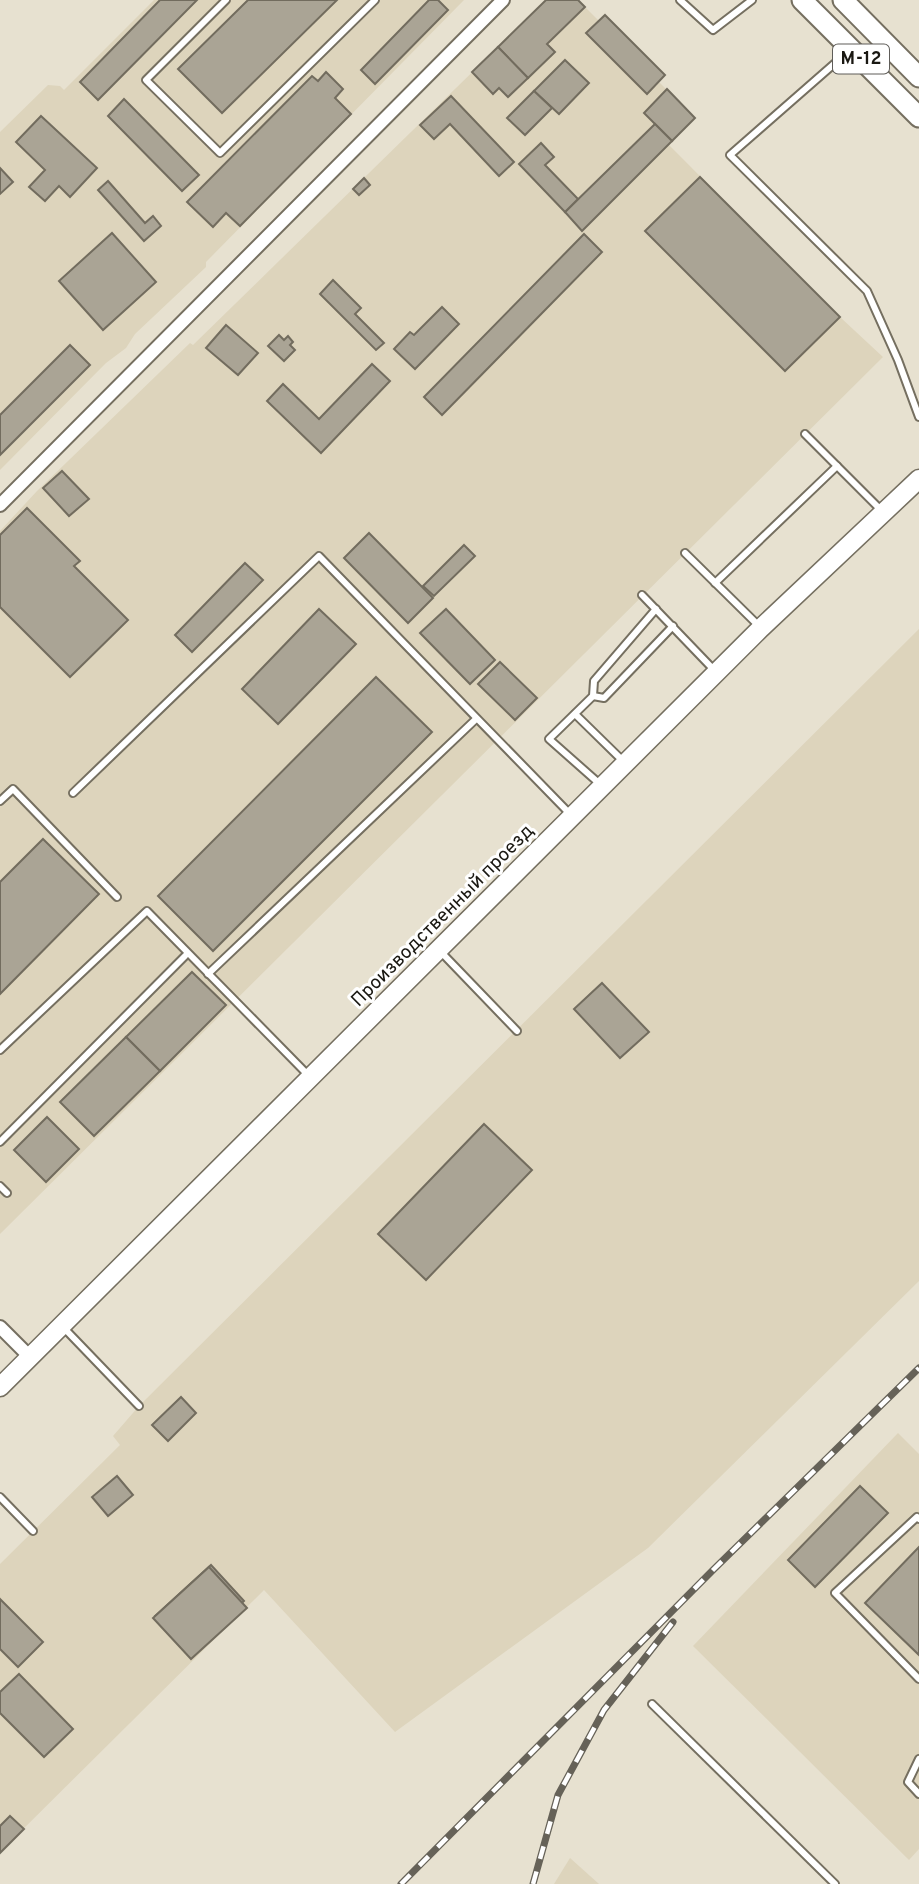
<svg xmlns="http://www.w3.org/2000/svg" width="919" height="1884" font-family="Overpass,sans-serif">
  <rect width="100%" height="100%" fill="#e7e1d0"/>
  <!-- built -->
  <g fill="#ddd4bc">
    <path d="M154,0H464L206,262V267L135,334L126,348L106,363L0,470V132L48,85L60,86L64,90Z"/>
    <path d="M546,0H578L599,21L605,15L665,75L659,82L695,118L669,145L840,317L883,357L0,1234V531L37,491L190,343L193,345Z"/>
    <path d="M919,629V1281L648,1548L395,1732L264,1590L0,1852V1564L120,1445L113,1436L139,1406Z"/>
    <path d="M898,1433L919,1454V1849L909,1860L693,1646Z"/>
    <path d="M570,1858L599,1884H554Z"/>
  </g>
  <!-- building -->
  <g fill="#aaa495" stroke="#726c5e" stroke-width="2">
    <path d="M160,0H197L98,100L80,82Z"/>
    <path d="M248,0H337L222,113L178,69Z"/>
    <path d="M429,0H438L448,10L375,84L361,70Z"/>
    <path d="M546,0H578L585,7L547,44L555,52L528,78L498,47Z"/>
    <path d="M605,15L665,75L647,94L586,33Z"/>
    <path d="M498,47L528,78L508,97L499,88L493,94L472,72Z"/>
    <path d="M565,60L589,83L559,114L534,91Z"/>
    <path d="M326,72L343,89L335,98L351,114L240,226L226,213L213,227L187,202L312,76L318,81Z"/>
    <path d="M667,89L695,118L672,141L644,113Z"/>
    <path d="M534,91L552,108L525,135L507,118Z"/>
    <path d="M451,96L514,162L499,176L450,124L434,139L420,125Z"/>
    <path d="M124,99L199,175L182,191L108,116Z"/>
    <path d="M41,116L97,168L70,197L59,186L45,201L29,187L45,170L16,142Z"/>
    <path d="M655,124L672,141L582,231L565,212Z"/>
    <path d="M541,143L554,157L545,165L578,199L565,212L519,164Z"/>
    <path d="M0,168L13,182L0,194Z"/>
    <path d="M700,177L840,317L785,371L645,231Z"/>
    <path d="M364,178L370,185L359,195L353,189Z"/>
    <path d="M108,181L145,223L153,216L161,226L144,241L98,190Z"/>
    <path d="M112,233L156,282L103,330L59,281Z"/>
    <path d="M584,234L602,252L442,415L424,397Z"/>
    <path d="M333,280L361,308L355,314L384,343L376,350L320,294Z"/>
    <path d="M442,307L459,324L415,369L394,349L410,332L414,335Z"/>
    <path d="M226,325L258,353L238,375L206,348Z"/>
    <path d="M279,335L284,340L288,336L293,342L290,345L295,350L284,361L268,346Z"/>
    <path d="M70,345L90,365L0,455V415Z"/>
    <path d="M372,364L390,381L321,453L267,401L283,384L319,419Z"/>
    <path d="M62,471L89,499L69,516L43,488Z"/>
    <path d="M27,508L80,561L74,566L128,620L70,677L0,607V535Z"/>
    <path d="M369,533L433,598L408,623L344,558Z"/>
    <path d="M464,545L475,556L434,596L423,586Z"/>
    <path d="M245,563L263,580L192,652L175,635Z"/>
    <path d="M319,609L356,644L278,724L242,689Z"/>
    <path d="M446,609L495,660L470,684L420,633Z"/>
    <path d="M500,662L537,698L515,720L478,684Z"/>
    <path d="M376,677L432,732L213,951L158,896Z"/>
    <path d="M43,839L99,894L0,994V882Z"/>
    <path d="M192,972L226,1005L160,1071L126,1037Z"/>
    <path d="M602,983L649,1032L620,1058L574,1009Z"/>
    <path d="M126,1037L160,1071L94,1136L60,1102Z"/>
    <path d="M47,1117L79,1149L46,1182L14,1150Z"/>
    <path d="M484,1124L532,1170L426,1280L378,1234Z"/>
    <path d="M181,1397L196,1413L168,1441L152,1425Z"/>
    <path d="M117,1476L133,1495L108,1516L92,1497Z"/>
    <path d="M860,1486L888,1513L815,1587L788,1560Z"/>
    <path d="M919,1547V1655L865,1603Z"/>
    <path d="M211,1565L244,1601L187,1652L155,1616Z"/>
    <path d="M209,1567L247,1608L191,1659L153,1618Z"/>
    <path d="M0,1599L43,1642L18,1667L0,1649Z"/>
    <path d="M19,1674L73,1729L44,1757L0,1713V1692Z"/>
    <path d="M10,1816L24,1829L0,1853V1826Z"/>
  </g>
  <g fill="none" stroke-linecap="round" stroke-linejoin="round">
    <!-- lane casing -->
    <g stroke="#756f60" stroke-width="10">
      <g id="lane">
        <path d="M226,0L146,80L220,153L375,0"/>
        <path d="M680,0L713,30L752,0"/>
        <path d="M850,50L730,155L867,291L898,360L919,417"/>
        <path d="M805,434L883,512"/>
        <path d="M685,553L760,627"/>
        <path d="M715,583L837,466"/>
        <path d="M642,595L715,671"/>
        <path d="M593,696L604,698L673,626"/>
        <path d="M575,714L624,762"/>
        <path d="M601,785L549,739L593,696L594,681L656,609"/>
        <path d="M73,793L319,556L571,815"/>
        <path d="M0,801L13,789L117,897"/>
        <path d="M440,951L517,1031"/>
        <path d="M208,974L476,719"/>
        <path d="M0,1050L147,911L309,1076"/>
        <path d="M0,1142L185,956"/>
        <path d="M0,1186L7,1193"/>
        <path d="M63,1327L139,1406"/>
        <path d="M0,1497L33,1531"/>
        <path d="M919,1519L917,1517L835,1593L919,1679"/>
        <path d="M652,1704L835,1884"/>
        <path d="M919,1759L908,1782L919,1794"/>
      </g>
    </g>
    <!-- street casing -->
    <g stroke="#756f60" stroke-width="16">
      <g id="street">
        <path d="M0,505L503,0"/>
        <path d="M0,1327L30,1357"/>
      </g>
    </g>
    <!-- secondary casing -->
    <g stroke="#756f60" stroke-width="21">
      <path id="secondary" d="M0,1387L761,628L919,479"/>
    </g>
    <!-- primary casing -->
    <g stroke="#756f60" stroke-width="23">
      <g id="primary">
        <path d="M802,0L919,117"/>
        <path d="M843,0L919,77"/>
      </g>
    </g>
    <!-- lane -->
    <use href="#lane" stroke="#fff" stroke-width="6"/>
    <!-- street -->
    <use href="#street" stroke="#fff" stroke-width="12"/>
    <!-- secondary -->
    <use href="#secondary" stroke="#fff" stroke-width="18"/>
    <!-- primary -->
    <use href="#primary" stroke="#fff" stroke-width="19"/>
    <!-- rail casing -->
    <g stroke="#666258" stroke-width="7">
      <g id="rail">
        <path d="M401,1884L714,1569L919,1368"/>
        <path d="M533,1884L558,1795L604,1710L673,1622"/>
      </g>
    </g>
    <!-- rail -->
    <use href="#rail" stroke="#fff" stroke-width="4.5" stroke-dasharray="13" stroke-linecap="butt"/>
  </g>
  <g text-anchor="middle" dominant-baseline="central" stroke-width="6" stroke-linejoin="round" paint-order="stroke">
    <!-- shield labels -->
    <rect fill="#fff" stroke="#5f5d59" stroke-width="2" x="833" y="44.5" width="56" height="29" rx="5"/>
    <g font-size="18" font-weight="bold" fill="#1a1812">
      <text x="861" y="59">М-12</text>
    </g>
    <!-- street labels -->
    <g font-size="19" fill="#1a1812" stroke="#fff">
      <text transform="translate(443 916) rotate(-45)">Производственный проезд</text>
    </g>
  </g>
</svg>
